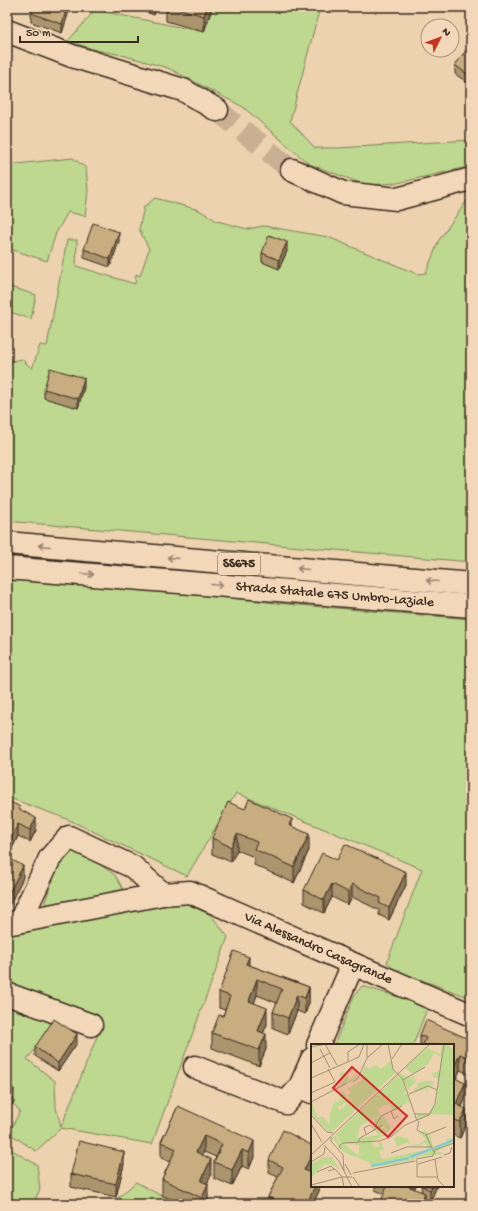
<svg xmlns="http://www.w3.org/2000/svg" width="478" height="1211" font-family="'Gochi Hand',sans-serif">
  <rect width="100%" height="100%" fill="#ecd2af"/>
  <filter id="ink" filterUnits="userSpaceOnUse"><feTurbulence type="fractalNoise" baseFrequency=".025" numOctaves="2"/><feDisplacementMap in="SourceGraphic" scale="8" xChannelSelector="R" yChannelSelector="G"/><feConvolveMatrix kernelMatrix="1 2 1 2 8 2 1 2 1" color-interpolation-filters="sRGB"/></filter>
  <g filter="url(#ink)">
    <!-- green -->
    <g fill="#bed890" stroke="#7c8157">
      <path d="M213,7H320L290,121L315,148H338L471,140V166L398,183L366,185L309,164L243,107L168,68L122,55L96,50L68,41L95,10L204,32Z"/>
      <path d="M73,158L86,168L88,191L85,216L68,212L56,233L47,261L7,248V165Z"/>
      <path d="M155,198L199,210L217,221L247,229L264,226L328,237L417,274L426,273L439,240L468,199L471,198V562L7,521V362L22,359L32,369L40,345L47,346L67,240H77L76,266L135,284L136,274L140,276L149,249L139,229L144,207Z"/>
      <path d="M7,286L36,295L31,319L7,311Z"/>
      <path d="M7,577L195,594L286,604L471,619V998L394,970L387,962L422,869L236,793L187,876L67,819L7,797Z"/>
      <path d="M72,848L85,854L115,875L123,889L139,909L183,902L211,915L228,937L152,1144L61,1128L36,1151L9,1133L20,1111L7,1097V1004L57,1023L27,1059L55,1081L56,1108L61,1127L100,1029L7,987V934L49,926L45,902L57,866Z"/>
      <path d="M362,986L428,1006L413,1045H334L354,996Z"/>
      <path d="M7,1147L37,1165L40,1189L33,1204H7Z"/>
      <path d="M136,1182L176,1204H111Z"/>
    </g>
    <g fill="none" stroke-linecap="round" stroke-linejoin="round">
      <!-- minor-tunnel -->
      <path stroke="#c9b092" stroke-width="22" stroke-dasharray="22 11" stroke-linecap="butt" d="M217,110L292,170"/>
      <!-- minor casing -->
      <g stroke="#3b2a1e" stroke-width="25">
        <g id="minor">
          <path d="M7,31L72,56L183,90L217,110"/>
          <path d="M292,170L343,193L397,199L471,179"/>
          <path d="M20,921L50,858L69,837L133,867L163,894"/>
          <path id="s1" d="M7,924L163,894L190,892L353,964L471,1015"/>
          <path d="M7,994L91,1025"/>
          <path d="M318,1045L353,964"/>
          <path d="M312,1059L300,1087L312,1092"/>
          <path d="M195,1067L286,1103L300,1087"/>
        </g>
      </g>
      <!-- highway casing -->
      <g stroke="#3b2a1e" stroke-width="25">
        <g id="highway">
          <path d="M7,543L471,584"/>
          <path id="s2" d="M7,568L471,606"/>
        </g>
      </g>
      <!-- minor -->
      <use href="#minor" stroke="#f2d8b9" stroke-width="22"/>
      <!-- highway -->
      <use href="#highway" stroke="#f2d8b9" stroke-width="22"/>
    </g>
    <!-- wall -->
    <g fill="#ab956e" stroke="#3b2a1e">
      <path d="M70,7L62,33L31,22V13Z"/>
      <path d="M131,7H157L154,15Z"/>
      <path d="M166,7H212L204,32L166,21Z"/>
      <path d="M471,44V85L455,74V65Z"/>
      <path d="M119,241L110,267L84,258V249Z"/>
      <path d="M287,251L279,269L262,262V253Z"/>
      <path d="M84,387L78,408L44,398V389Z"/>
      <path d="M7,800L20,810L36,830L30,842L18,836L8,857L7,856Z"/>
      <path d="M245,809L292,826L309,850L294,883L254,865V857L237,850L231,862L212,854V838Z"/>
      <path d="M337,860L406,885L389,920L379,915V910L352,897L348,905L332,897L324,913L304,903V890Z"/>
      <path d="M249,965L309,987V1003L305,1014L297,1011L288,1034L273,1028V1012L277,1003L257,995L254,1003L267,1024L263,1033L266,1049L259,1066L212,1048V1033L223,1016L225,1010L219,1008V992Z"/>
      <path d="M420,1035L471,1040V1075L460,1070L456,1079L465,1099L462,1107L466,1125L460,1138L453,1135V1045H420Z"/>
      <path d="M77,1043L58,1071L35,1056V1047Z"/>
      <path d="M178,1106L254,1157L249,1169L242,1166L232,1186L214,1178V1162L216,1157L204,1152L202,1155L211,1175L207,1184L208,1200L207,1204H181L162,1195V1179L170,1162L161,1158V1142Z"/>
      <path d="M312,1143V1166L309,1173L319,1186V1191L314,1201L317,1204H268V1197L278,1177L269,1173V1160L311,1145Z"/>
      <path d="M124,1164L116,1197L71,1187V1174Z"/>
      <path d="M375,1186H416L414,1189L422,1192L421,1186H437L430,1202L425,1200V1204L384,1194L375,1190Z"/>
    </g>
    <!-- shaded-wall -->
    <g fill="#8b795a" stroke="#3b2a1e">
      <path d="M67,7H70V8L62,33V24Z"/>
      <path d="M154,7H157L154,15Z"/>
      <path d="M207,7H212L204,32V16Z"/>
      <path d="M119,232V241L110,267V259Z"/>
      <path d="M287,242V251L279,269V260Z"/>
      <path d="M84,378V387L78,408V399Z"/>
      <path d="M36,818V830L30,842V830Z"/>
      <path d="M292,819V835L289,825Z"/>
      <path d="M18,824V836L8,857V844Z"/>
      <path d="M237,834V850L231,862V847Z"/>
      <path d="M309,834V850L294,883V867Z"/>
      <path d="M23,866V878L7,910V897Z"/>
      <path d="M406,872V885L389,920V908Z"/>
      <path d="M332,884V897L324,913V900Z"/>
      <path d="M352,884V897L348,905V892Z"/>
      <path d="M249,957V973L246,964Z"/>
      <path d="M257,979V995L249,1017V1001Z"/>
      <path d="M309,987V1003L305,1014V998Z"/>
      <path d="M297,995V1011L288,1034V1018Z"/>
      <path d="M267,1008V1024L258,1047V1031Z"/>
      <path d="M77,1034V1043L58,1071V1063Z"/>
      <path d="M266,1034V1049L259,1066V1050Z"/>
      <path d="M460,1054V1070L453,1085V1069Z"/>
      <path d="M465,1083V1099L456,1120V1104Z"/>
      <path d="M14,1089V1102L7,1113V1101Z"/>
      <path d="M466,1109V1125L460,1138V1122Z"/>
      <path d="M204,1136V1152L196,1168V1152Z"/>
      <path d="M254,1141V1157L249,1169V1153Z"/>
      <path d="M242,1150V1166L232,1186V1170Z"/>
      <path d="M124,1152V1164L116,1197V1184Z"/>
      <path d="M312,1154V1166L304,1183V1170Z"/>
      <path d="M211,1159V1175L201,1197V1181Z"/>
      <path d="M208,1184V1200L207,1204H202V1198Z"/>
      <path d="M315,1186H319V1191L313,1204L309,1199Z"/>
      <path d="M410,1186H416L410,1199Z"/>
      <path d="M432,1186H437L430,1202V1190Z"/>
      <path d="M425,1193V1204H420Z"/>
    </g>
    <!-- building -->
    <g fill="#c7ad80" stroke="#3b2a1e">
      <path d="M33,7H67L62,24L31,13Z"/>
      <path d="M173,7H207L204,16Z"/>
      <path d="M471,44V77L455,65Z"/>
      <path d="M93,223L119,232L110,259L84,249Z"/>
      <path d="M269,235L287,242L279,260L262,253Z"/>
      <path d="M50,368L84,378L78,399L44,389Z"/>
      <path d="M249,799L292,819L289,825L309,834L294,867L254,849L257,842L237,834L231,847L212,838L228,802L245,809Z"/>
      <path d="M7,800L20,807L19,809L36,818L30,830L18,824L8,844H7Z"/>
      <path d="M345,844L406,872L389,908L379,903L381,898L352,884L348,892L332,884L324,900L304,890L322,853L337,860Z"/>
      <path d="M9,858L23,866L7,897V861Z"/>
      <path d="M234,951L249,957L246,964L309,987L305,998L297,995L288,1018L273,1012L282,989L257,979L249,1001L267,1008L258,1031L266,1034L259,1050L212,1033L219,1015L223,1016L230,996L219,992Z"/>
      <path d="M54,1019L77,1034L58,1063L35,1047Z"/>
      <path d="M426,1020L471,1040V1059L460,1054L453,1069V1045H423L426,1038L420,1035Z"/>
      <path d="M453,1077L465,1083L456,1104L466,1109L460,1122L453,1119Z"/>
      <path d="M7,1085L14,1089L7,1101Z"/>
      <path d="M178,1106L254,1141L249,1153L242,1150L232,1170L214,1162L222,1144L204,1136L196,1152L211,1159L201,1181L208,1184L202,1198L162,1179L176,1149L161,1142Z"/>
      <path d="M283,1130L311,1145L312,1143V1154L304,1170L312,1174V1186H315L309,1199L317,1203V1204H283L268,1197L283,1167L269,1160Z"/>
      <path d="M79,1141L124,1152L116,1184L71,1174Z"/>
      <path d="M387,1186H410V1187L425,1193L420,1204H380Z"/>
      <path d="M422,1186H432L430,1190Z"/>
    </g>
    <!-- one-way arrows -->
    <defs><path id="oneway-shaft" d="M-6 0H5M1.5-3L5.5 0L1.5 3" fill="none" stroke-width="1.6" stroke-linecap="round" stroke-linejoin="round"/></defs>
    <g stroke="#96816c">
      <use href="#oneway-shaft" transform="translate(44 546) rotate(-175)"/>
      <use href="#oneway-shaft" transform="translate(173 558) rotate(-175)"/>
      <use href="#oneway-shaft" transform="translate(303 569) rotate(-175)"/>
      <use href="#oneway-shaft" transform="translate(88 574) rotate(5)"/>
      <use href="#oneway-shaft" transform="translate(432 581) rotate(-175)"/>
      <use href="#oneway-shaft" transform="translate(217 585) rotate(5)"/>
    </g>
  </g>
  <g text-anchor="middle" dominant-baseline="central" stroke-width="4" stroke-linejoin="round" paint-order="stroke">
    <!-- shield labels -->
    <rect fill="#f2d8b9" stroke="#725e4c" stroke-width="1" x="218" y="553" width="42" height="22" rx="3"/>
    <g font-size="13" font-weight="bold" fill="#3b2a1e">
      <text x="239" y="564">SS675</text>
    </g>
    <!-- street labels -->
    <g font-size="14" fill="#3b2a1e" stroke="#f2d8b9">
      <text stroke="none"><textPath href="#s2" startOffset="329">Strada Statale 675 Umbro-Laziale</textPath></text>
      <text stroke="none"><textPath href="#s1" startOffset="326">Via Alessandro Casagrande</textPath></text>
    </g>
  </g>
  <!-- overview -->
  <g transform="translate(311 1044)">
    <rect width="143" height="143" fill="#ecd2af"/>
    <path d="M122,0L129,2L136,0L143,6V71L121,70L106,76V70H117L126,57L128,34L122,33L121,30L129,26L130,13L123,9L117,20L102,30L94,24L116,4L129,10L131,3ZM80,17L84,29L23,86L19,89L0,69V59L1,58L6,73H12L19,81V70L23,59L27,50L24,59L30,56L29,52L32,47L36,52L31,56H38L36,57L37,59L34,62L35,58L31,60V64L29,61L27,63L28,67L40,57L36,51L40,49L37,45L51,36L50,31L54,21L58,25L65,21L70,25ZM33,27L39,36L49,27L42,37L27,43L32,36L28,30ZM89,29L99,34L105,31L102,35L105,37L98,44L99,48L88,31ZM86,32L91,36L95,46L92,50H97L99,58L82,66L78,60L67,65L69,71L49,82L46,94L77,90L60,98L64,103H68L67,99L70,98L73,105L68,107L71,115L119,105L116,104L114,98L109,102H100L97,98L86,103L83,95L87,92L96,94L100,101L108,100L115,96L109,89L114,86L119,91L122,103L135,98L136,95L143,94V97L126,107L134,110L108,112L100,117L99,114V117L58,124L61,123L59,119L33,108L21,94L24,91L29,100H33L48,112V101L30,99L25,90ZM115,37H123L121,42L116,43L117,48L114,45L104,48L103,45L107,43L106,39ZM73,72L80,84L75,89L67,91L64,86L70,83L75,86L72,81L63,86V75ZM13,113H21L29,126L22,121L14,120L0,134V120Z" fill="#bed890"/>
    <path fill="none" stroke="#7dc8de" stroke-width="2" d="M123,104L143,96M99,113L120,105M60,122L98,114"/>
    <path fill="none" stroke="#a58f75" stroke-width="1" d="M14,0L26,21M77,0L82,25L92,36L106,77M0,3L15,0M9,5L19,24M56,13V0M81,15L91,0M37,17V8L49,0M0,19L19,9M0,34L48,13L53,0M92,36L114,23M42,38L47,34L56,14L72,0M0,49L24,38L17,25M98,50L117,42L126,46M0,58L36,39M80,67L83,75L87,72M104,70H119M0,71L16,88L22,89M108,77L106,86L115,91L123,108M0,80L11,98M62,87L70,72L91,62M55,90L53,84L59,81L62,84M115,91L135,83M20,93V97L32,111L33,127M47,98L49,94L72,81M13,101L28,117L41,143M30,105L28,102L32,99L69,97L81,92L94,81L118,71L124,60L133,0M80,109L96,103H120M0,111L119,0M133,111L139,109L141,103M105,115L122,112L124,106L143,99M124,115L127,136L134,143M105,116L107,120L131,113M0,118L13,110L14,103M34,120L40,131M106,120V133H126M6,128L20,122L23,125M42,129L104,117M42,133L49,143M0,141L31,133L24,125L17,127M33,143L31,133H41"/>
    <path fill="#d62828" fill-opacity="0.15" stroke="#d62828" stroke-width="2" d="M41,23L96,72L77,93L22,44Z"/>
    <rect width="143" height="143" fill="none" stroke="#3b2a1e" stroke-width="2"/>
  </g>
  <!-- margin -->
  <rect width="478" height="1211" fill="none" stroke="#f2d8b9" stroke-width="24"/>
  <rect x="12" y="12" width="454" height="1187" fill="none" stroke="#3b2a1e" stroke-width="1.5" filter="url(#ink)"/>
  <!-- north arrow -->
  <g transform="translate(440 38) rotate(48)"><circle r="19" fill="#f2d8b9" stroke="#a9927b"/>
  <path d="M0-3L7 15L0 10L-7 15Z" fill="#c8321e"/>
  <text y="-6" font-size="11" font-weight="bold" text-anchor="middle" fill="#3b2a1e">N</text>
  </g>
  <!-- scale -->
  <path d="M20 36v6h118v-6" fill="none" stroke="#3b2a1e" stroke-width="2"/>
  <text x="26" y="36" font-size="12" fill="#3b2a1e" stroke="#f2d8b9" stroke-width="3" paint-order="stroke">50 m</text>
</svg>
